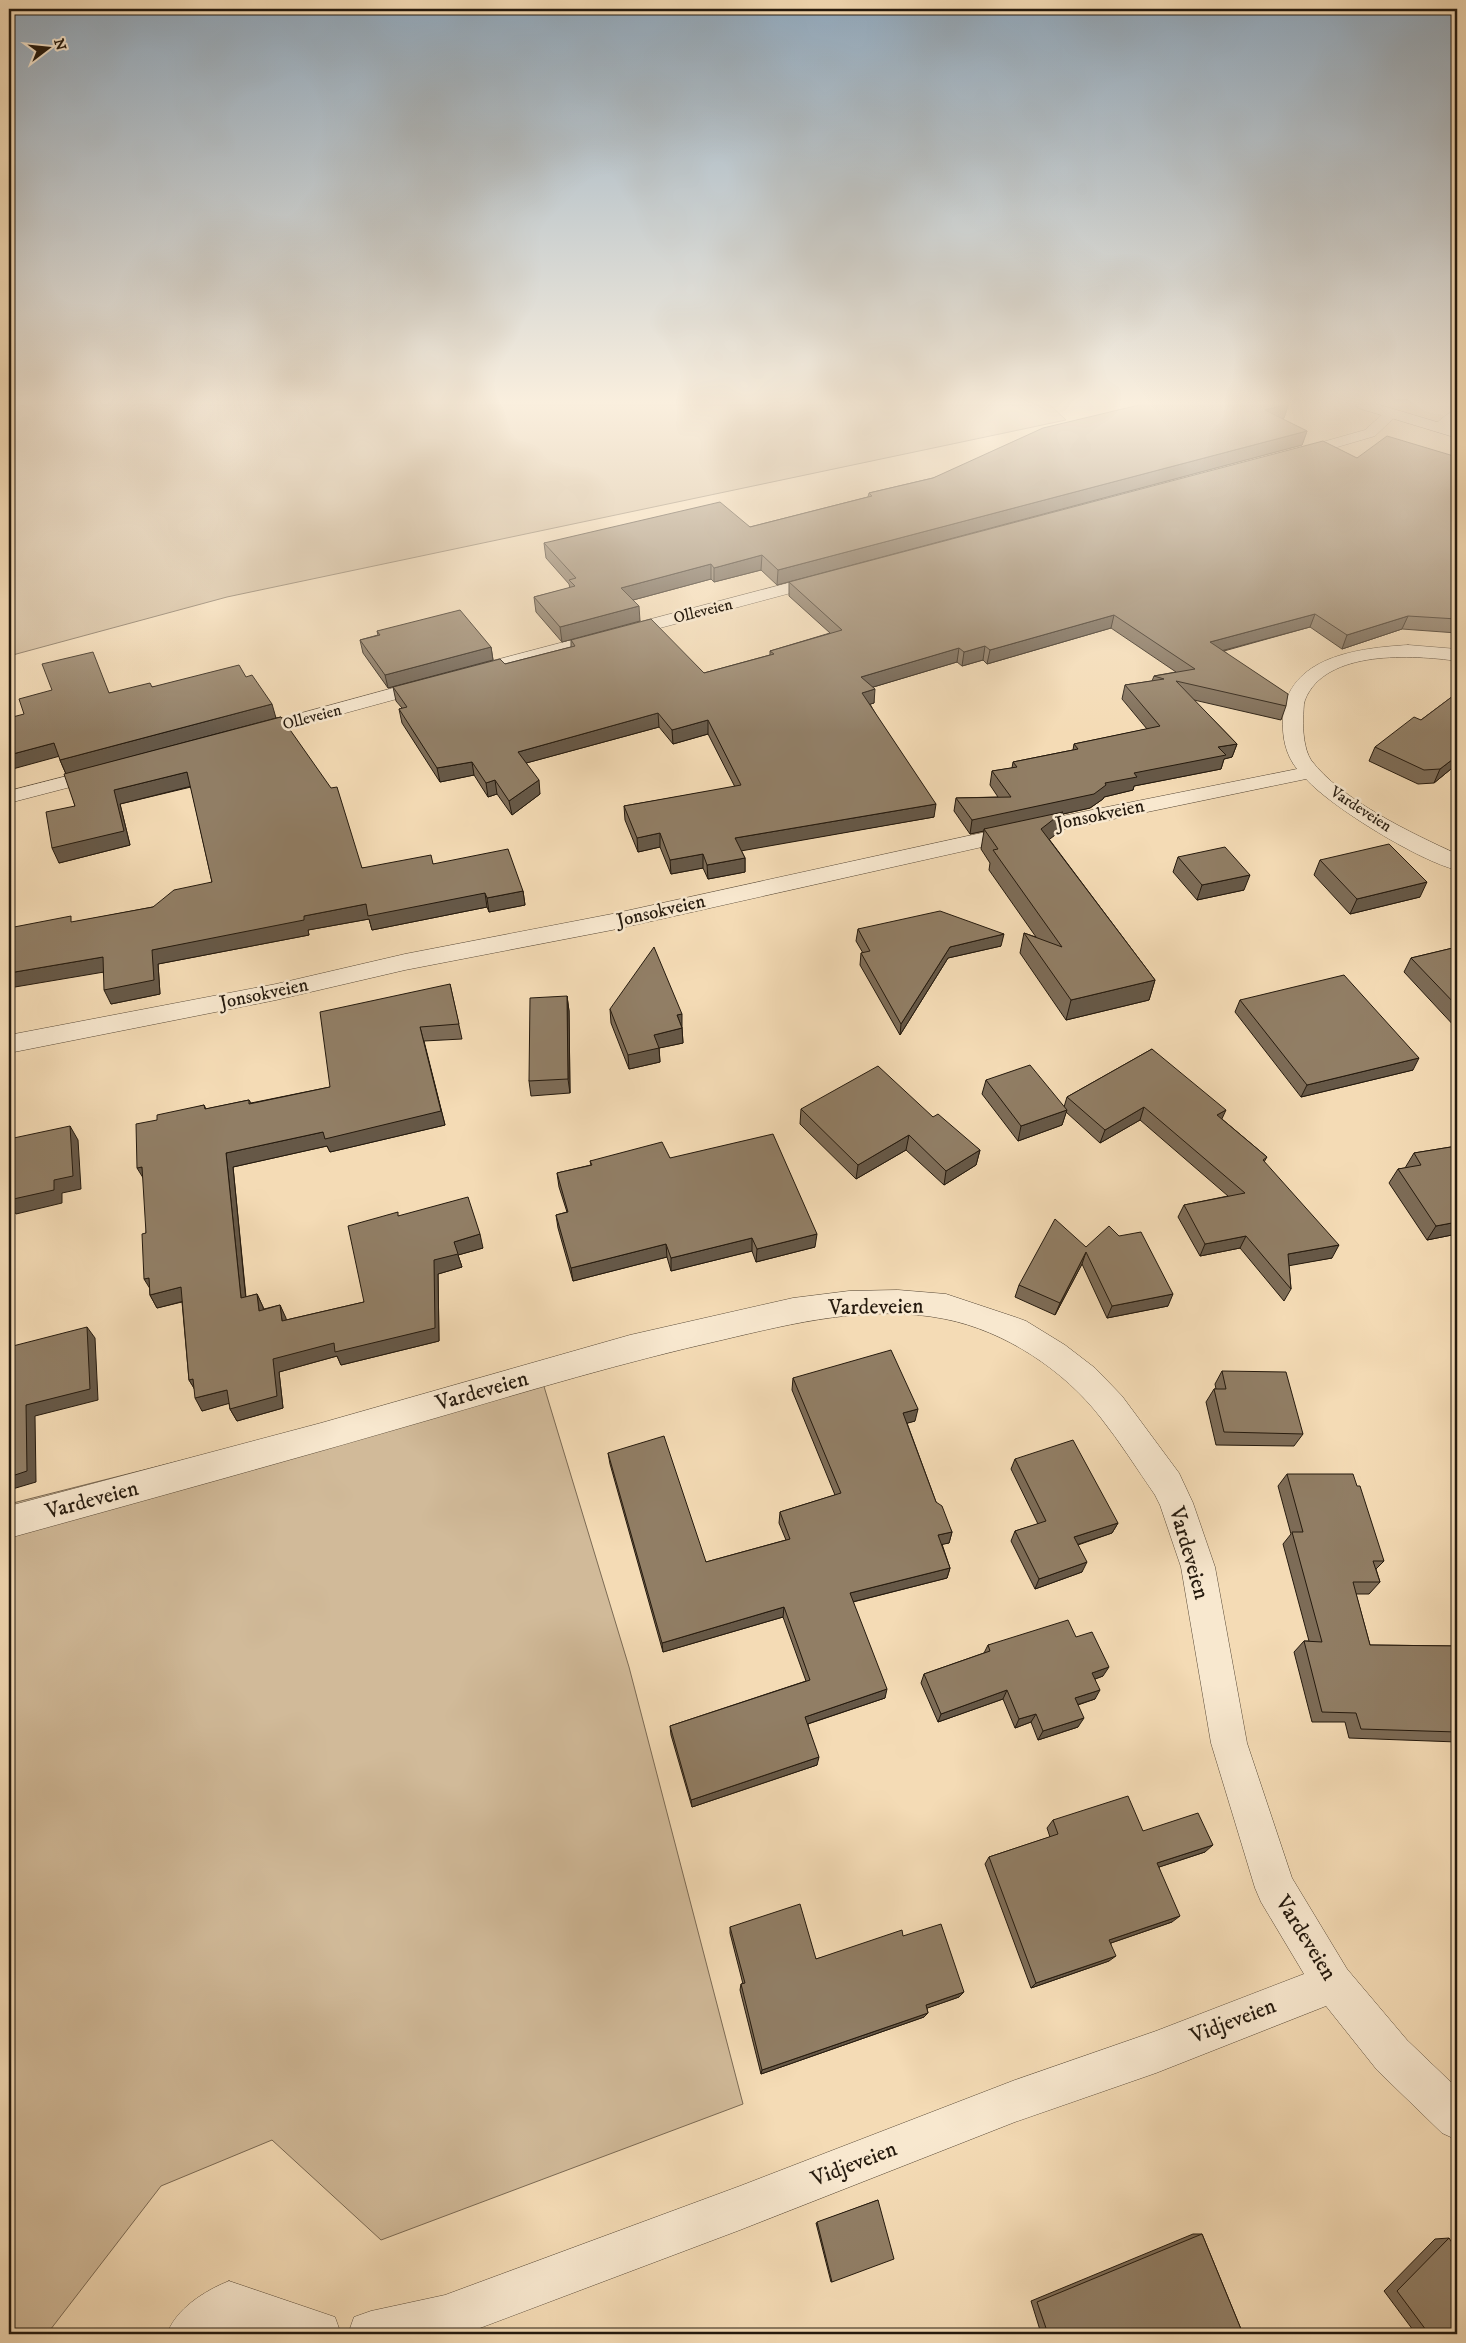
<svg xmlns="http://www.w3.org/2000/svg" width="1466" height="2343" font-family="'IM FELL DW Pica',serif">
  <rect width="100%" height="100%" fill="#f4dbb5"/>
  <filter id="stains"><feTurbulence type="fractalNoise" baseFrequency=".004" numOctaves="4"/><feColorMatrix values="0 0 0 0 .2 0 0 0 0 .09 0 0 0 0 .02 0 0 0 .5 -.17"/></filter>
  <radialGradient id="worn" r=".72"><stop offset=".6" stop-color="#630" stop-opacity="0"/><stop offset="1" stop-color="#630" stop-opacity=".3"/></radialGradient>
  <!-- green -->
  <g fill="#d1ba99" stroke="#7b6a54">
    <path d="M9,405H1050L1066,420L227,597L9,656Z"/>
    <path d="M539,1370L629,1667L743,2104L381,2240L272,2140L161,2186L47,2334H9V1504Z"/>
  </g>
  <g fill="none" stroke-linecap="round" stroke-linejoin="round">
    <!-- street casing -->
    <g stroke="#594a38" stroke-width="1">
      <g id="street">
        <path d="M1391,410L1398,414L1375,436L1293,460L1285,455L1287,452L1365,430L1386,411Z"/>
        <path d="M1457,410V421L1445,431H1435L1432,428C1438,421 1448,412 1457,410Z"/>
        <path d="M826,573L832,574L835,578L832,582L469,679L462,677L459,673L462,669Z"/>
        <path d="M1408,645L1457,649V661C1414,655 1325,649 1305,700C1303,705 1304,713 1303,719C1303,731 1304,749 1311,760C1341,800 1413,834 1457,854V870C1421,862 1331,807 1306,779L1022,838L612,930L405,970L276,1000L9,1053V1035L276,984L405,954L612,914L1022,824L1297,769C1285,754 1282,736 1283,718C1287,656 1359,648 1408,645Z"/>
        <path d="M430,678L437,680L440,684L437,688L250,739L243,737L240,733L243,729Z"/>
        <path d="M102,767L109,769L112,773L109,777L9,803V791Z"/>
        <path d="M898,1290L946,1294L1015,1317L1026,1321L1065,1345L1095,1368L1122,1396L1179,1473L1193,1503L1215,1567L1247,1743L1292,1878L1347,1969L1407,2040L1457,2088V2140L1442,2133L1377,2070L1326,2006L1156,2073L1015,2122L740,2230L464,2334H348L354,2317L371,2311L445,2295L740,2186L1015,2080L1156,2031L1304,1974L1261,1902L1255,1888L1211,1743L1181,1567L1160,1505L1155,1495C1137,1469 1120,1442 1101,1418C1064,1370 1005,1331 945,1319C870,1304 794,1323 722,1340C624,1362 528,1391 432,1419C291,1460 150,1499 9,1538V1506L321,1423L630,1335L793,1298L849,1291Z"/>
        <path d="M229,2281L335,2317L341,2334H250L234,2329L228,2334H167C176,2309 204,2291 229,2281Z"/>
      </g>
    </g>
    <!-- secondary casing -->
    <g stroke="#251a0e" stroke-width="1">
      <path id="secondary" d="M1356,405H1380L1457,428V438L1358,408Z"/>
    </g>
    <!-- street -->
    <use href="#street" fill="#f8e8cf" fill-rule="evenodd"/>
    <!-- secondary -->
    <use href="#secondary" fill="#f8e8cf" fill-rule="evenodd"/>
  </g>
  <!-- wall -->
  <g fill="#7d6c57" stroke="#251a0e">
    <path d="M1139,405H1288L1284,418L1282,419L1307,431L1302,445L777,585L761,570L714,582L711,579L633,600L640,621L562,642L536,612L534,597L570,588L569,584L546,558L544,543L750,527L868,497L869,493L933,478Z"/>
    <path d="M1457,457V633L1402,629L1342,649L1310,627L1224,651L1286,706L1281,720L1194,700L1237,744L1232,757L1224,759L1221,769L1134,786L1133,790L1104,797L1103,799L1090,808L1063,814L1059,832L1049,839L1155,980L1149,1000L1066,1020L1020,953L1024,933L1036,937L989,870L990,863L981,849L984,831L970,834L954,811L956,798L998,797L990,785L992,771L1012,768L1013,762L1073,750L1074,744L1147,729L1122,699L1125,685L1152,681L1154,676L1176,672L1111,628L987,664L983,660L962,666L957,662L873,687L874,703L870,704L934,817L741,850L745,858V872L708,879L703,868L671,874L660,847L638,852L625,820L624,806L735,787L708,734L673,744L659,727L526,763L540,794L512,815L497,794L488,797L474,775L440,782L402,723L399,709L402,708L396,701L393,687L505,664L571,647V640L704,673L770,655V651L830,633L789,596V582L1357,458Z"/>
    <path d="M377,631L491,647L493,660L388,688L363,653L360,640L378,635Z"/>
    <path d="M246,677L276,718L281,717L362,868L433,864L523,891L525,905L489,912L487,907L372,930L369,919L308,930L309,935L158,964L160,994L111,1004L103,972L74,922L153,907L212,882L191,787L120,804L130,845L59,863L75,806L66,774L60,760L109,693L152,687Z"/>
    <path d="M1457,693V764L1434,783L1418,784L1369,761L1375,747L1421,720Z"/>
    <path d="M1178,857L1244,890L1197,900L1173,872Z"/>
    <path d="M1320,860L1420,897L1350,914L1314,875Z"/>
    <path d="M858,929L1001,946L948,958L900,1035L860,965L861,953H863L856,941Z"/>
    <path d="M1457,947V1029L1404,972L1411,958Z"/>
    <path d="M450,984L462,1039L424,1041L445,1125L330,1152L327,1146L233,1167L246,1297L257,1294L263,1307L264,1309L280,1305L286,1320L364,1302L399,1216L483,1248L458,1255L462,1267L438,1274L439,1341L341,1365L337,1356L279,1372L283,1408L237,1421L230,1409L229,1403L202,1411L194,1388L189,1380L182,1302L157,1308L150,1295L146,1233L157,1120L204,1105L206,1109L249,1100L251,1103L330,1087Z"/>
    <path d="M567,996L569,1011L570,1093L531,1096L529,1081Z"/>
    <path d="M1240,1000L1413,1070L1301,1097L1235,1012Z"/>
    <path d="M610,1009L682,1028L683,1043L659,1048L660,1062L629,1069L611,1023Z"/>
    <path d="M1152,1049L1222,1119L1267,1157L1264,1162L1332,1258L1289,1265L1291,1289L1284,1301L1240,1248L1200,1256L1178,1217L1184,1205L1228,1196L1140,1120L1100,1143L1066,1112L1062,1125L1018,1141L982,1094L986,1080L1064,1107L1067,1097Z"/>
    <path d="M801,1109L933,1117L980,1150L976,1165L944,1185L906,1150L856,1179L800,1124Z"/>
    <path d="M1457,1146V1234L1427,1240L1389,1183L1398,1169L1405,1168L1414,1153Z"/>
    <path d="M670,1158L815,1247L756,1262L752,1251L671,1271L667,1257L573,1281L558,1228L556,1215L567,1212L559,1187L557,1173L591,1165L590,1161Z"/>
    <path d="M1086,1247L1168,1306L1107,1318L1082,1264L1055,1315L1015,1297L1019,1285Z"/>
    <path d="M1222,1371L1303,1434L1294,1446L1216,1445L1206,1402L1214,1389H1216L1215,1384Z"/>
    <path d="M793,1378L915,1421L907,1423L936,1502L952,1532L949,1543L942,1544L950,1568L947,1578L853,1602L885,1698L808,1724L817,1765L692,1807L671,1735L670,1726L806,1681L783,1617L663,1652L610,1464L608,1453L706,1562L786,1540L779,1523L780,1512L835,1495L792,1390Z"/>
    <path d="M1015,1459L1118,1523L1112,1533L1078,1545L1082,1572L1035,1589L1011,1541L1015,1531L1038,1524L1011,1469Z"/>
    <path d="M1287,1474L1384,1561L1376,1569L1380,1582L1369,1594H1356L1370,1645L1457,1646V1742L1349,1738L1345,1722H1312L1294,1652L1304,1641H1309L1283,1544L1291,1534L1278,1486Z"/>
    <path d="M1076,1637L1103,1676L1095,1679V1699L1078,1705V1727L1038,1740L1031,1722L1015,1728L1003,1699L938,1722L921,1683L924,1674L984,1653L988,1645Z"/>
    <path d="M1053,1820L1143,1831L1205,1852L1159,1867L1172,1922L1111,1943L1109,1961L1031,1988L985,1864L989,1857L1050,1837L1047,1828Z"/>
    <path d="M730,1927L816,1959L903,1936L964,1992L959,1997L927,2008L928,2013L924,2017L761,2074L740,1990L741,1984H743L730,1933Z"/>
    <path d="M878,2200L832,2282H831L816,2223Z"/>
    <path d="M1193,2234H1202L1243,2334H1029L1040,2330L1031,2301Z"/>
    <path d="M1449,2238L1457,2334H1416L1384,2291L1435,2239Z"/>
  </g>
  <!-- shaded-wall -->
  <g fill="#665847" stroke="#251a0e">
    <path d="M1285,405H1288L1284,418L1261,424L1265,410Z"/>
    <path d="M1307,431L1302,445L777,585L778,570Z"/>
    <path d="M762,555L761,570L714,582V568Z"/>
    <path d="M711,564V579L622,603L621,588Z"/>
    <path d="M639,606L640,621L562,642L560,627Z"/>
    <path d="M1315,614L1310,627L1206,655L1210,642Z"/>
    <path d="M1114,615L1111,628L987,664L990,650Z"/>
    <path d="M1408,616L1402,629L1342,649L1347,635Z"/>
    <path d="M985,646L983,660L962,666L964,652Z"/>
    <path d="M491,647L493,660L388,688L385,675Z"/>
    <path d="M959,648L957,662L860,691L861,677Z"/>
    <path d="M875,689L874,703L861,707L862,693Z"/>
    <path d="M272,704L276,718L66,774L60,760Z"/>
    <path d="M658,713L659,727L519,765L518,752Z"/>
    <path d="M708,720V734L673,744L672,730Z"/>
    <path d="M54,743L60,756L9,770V755Z"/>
    <path d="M1237,744L1232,757L1224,759L1221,769L1134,786L1133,790L1104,797L1103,799L1090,808L1063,814L1059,832L1037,849L1041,829H984V831L970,834L972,820L1105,783L1134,773L1218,747Z"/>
    <path d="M1457,756V764L1434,783L1440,769Z"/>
    <path d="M472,762L474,775L440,782L437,768Z"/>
    <path d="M187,772L192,786L120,804L130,845L59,863L52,848L114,790Z"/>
    <path d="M495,780L497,794L488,797L486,783Z"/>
    <path d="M539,780L540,794L512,815L509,801Z"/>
    <path d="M936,804L934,817L735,852V838Z"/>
    <path d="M660,833V847L638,852L637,838Z"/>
    <path d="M703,854V868L671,874L670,860Z"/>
    <path d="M745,858V872L708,879L707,865Z"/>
    <path d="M1250,875L1244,890L1197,900L1202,885Z"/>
    <path d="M1427,882L1420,897L1350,914L1357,899Z"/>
    <path d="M523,891L525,905L489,912L487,898Z"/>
    <path d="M485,893L487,907L372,930L369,919L308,930L309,935L158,964L160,994L111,1004L104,990L152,950L304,916L366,904Z"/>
    <path d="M1004,934L1001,946L948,958L900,1035L901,1024L950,947Z"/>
    <path d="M103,957L110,971L9,988V973Z"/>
    <path d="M1155,980L1149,1000L1066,1020L1071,1000Z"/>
    <path d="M567,996L569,1011L570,1093L568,1079Z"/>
    <path d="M682,1014V1028L677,1015Z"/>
    <path d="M420,1027L445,1125L330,1152L327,1146L233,1167L247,1311L241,1298L226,1153L323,1132Z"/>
    <path d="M682,1028L683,1043L659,1048L660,1062L629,1069L628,1055L654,1035Z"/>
    <path d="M1419,1058L1413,1070L1301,1097L1307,1085Z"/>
    <path d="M1144,1107L1140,1120L1100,1143L1105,1130Z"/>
    <path d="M1067,1110L1062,1125L1018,1141L1021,1126Z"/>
    <path d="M1226,1110L1220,1123L1217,1115Z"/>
    <path d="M70,1126L78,1140L81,1189L62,1193V1203L16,1214L10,1205L9,1206V1193L54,1180Z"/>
    <path d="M909,1135L906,1150L856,1179L858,1165Z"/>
    <path d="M980,1150L976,1165L944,1185L946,1171Z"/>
    <path d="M142,1167L145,1181L137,1168Z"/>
    <path d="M1457,1222V1234L1427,1240L1436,1226Z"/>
    <path d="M480,1234L483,1248L458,1255L462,1267L438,1274L439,1341L341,1365L337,1356L279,1372L283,1408L237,1421L230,1409L273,1359L434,1260L454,1242Z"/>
    <path d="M817,1234L815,1247L756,1262L757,1249Z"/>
    <path d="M1246,1236L1240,1248L1200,1256L1205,1244Z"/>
    <path d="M752,1238V1251L671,1271V1258Z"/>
    <path d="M666,1244L667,1257L573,1281L571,1268Z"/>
    <path d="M1339,1245L1332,1258L1282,1267L1288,1254Z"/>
    <path d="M1086,1252L1082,1264L1055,1315L1060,1303Z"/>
    <path d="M149,1278L152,1292L144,1279Z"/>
    <path d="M181,1287L188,1300L157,1308L150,1295Z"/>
    <path d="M257,1294L263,1307L265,1323L259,1311Z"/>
    <path d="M1173,1294L1168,1306L1107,1318L1112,1306Z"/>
    <path d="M280,1305L286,1318L288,1334L282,1321Z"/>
    <path d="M87,1327L95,1338L98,1400L35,1416L36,1482L9,1490V1477L26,1405Z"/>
    <path d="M193,1379L197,1393L189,1380Z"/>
    <path d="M227,1390L234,1402L202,1411L195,1398Z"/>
    <path d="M918,1409L915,1421L901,1425L903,1413Z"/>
    <path d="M1118,1523L1112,1533L1070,1547L1074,1537Z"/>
    <path d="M952,1532L949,1543L935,1546L938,1535Z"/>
    <path d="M1087,1562L1082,1572L1035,1589L1039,1579Z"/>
    <path d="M950,1568L947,1578L848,1603L850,1593Z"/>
    <path d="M784,1607L783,1617L663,1652L662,1643Z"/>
    <path d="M1109,1667L1103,1676L1087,1682L1092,1673Z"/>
    <path d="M887,1689L885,1698L804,1725L805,1717Z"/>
    <path d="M1007,1690L1003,1699L938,1722L941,1714Z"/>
    <path d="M1100,1690L1095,1699L1070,1707L1075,1698Z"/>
    <path d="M1036,1714L1031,1722L1015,1728L1019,1719Z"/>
    <path d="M1084,1718L1078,1727L1038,1740L1043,1731Z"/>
    <path d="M819,1757L817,1765L692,1807L691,1800Z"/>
    <path d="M1213,1845L1205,1852L1150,1870L1157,1863Z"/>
    <path d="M1180,1916L1172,1922L1102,1946L1109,1940Z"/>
    <path d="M1116,1956L1109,1961L1031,1988L1036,1983Z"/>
    <path d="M964,1992L959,1997L922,2010L926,2005Z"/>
    <path d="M928,2013L924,2017L761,2074L762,2070Z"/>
  </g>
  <!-- building -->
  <g fill="#917e65" stroke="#251a0e">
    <path d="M1139,405H1285L1265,410L1307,431L778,570L762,555L714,568L711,564L621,588L639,606L560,627L534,597L575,586L569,580L576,578L544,543L720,502L750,527L872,496L869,493L933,478L1043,428Z"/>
    <path d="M1387,436L1457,457V619L1408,616L1347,635L1315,614L1210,642L1288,694L1286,706L1176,681L1237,744L1218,747L1226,755L1134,773L1137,777L1105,783L1106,785L1094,794L972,820L956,798L1011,797L992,771L1017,767L1013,762L1078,749L1074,744L1160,726L1125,685L1164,679L1154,676L1195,669L1114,615L990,650L985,646L964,652L959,648L861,677L875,689L862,693L936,804L735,838L745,858L707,865L703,854L670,860L660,833L637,838L624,806L741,785L708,720L672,730L658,713L518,752L539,780L509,801L495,780L486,783L472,762L437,768L399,709L407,707L393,687L500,659L505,664L575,646L571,640L651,619L704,673L774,654L770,651L842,630L789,582L1323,441L1357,458Z"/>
    <path d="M460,610L491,647L385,675L360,640L380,635L377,631Z"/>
    <path d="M93,652L109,693L150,683L152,687L239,665L246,677L252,675L272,704L60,760L54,743L9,755V718L24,714L19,699L52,690L42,664Z"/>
    <path d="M1457,693V756L1440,769L1424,770L1375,747L1414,717L1421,720Z"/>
    <path d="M281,717L331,788L337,787L362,868L431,855L433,864L508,849L523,891L487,898L485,893L368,916L366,904L304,916V920L152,950L154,980L104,990L103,957L9,973V928L71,916V922L153,907L174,890L212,882L187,772L114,790L124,831L52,848L46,812L75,806L64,774Z"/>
    <path d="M1063,812L1041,829L1155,980L1071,1000L1024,933L1062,947L993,850L998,849L984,829Z"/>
    <path d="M1389,844L1427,882L1357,899L1320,860Z"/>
    <path d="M1225,847L1250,875L1202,885L1178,857Z"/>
    <path d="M940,911L1004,934L950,947L901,1024L861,953L870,951L858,929Z"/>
    <path d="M654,947L682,1014L677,1015L682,1028L654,1035L659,1048L628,1055L610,1009Z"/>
    <path d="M1457,947V1006L1411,958Z"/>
    <path d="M1344,975L1419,1058L1307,1085L1240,1000Z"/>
    <path d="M450,984L459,1024L420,1027L441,1111L325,1139L323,1132L226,1153L241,1298L257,1294L259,1311L280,1305L282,1321L364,1302L348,1226L398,1212V1216L468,1197L480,1234L454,1242L458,1254L434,1260L435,1328L335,1352L334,1343L273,1359L277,1396L230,1409L227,1390L195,1398L193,1379L189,1380L181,1287L150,1295L149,1278L144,1279L142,1234L146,1233L142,1167L137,1168L136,1124L157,1120V1115L204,1105L205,1109L249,1100V1104L330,1087L320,1012Z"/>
    <path d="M567,996L568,1079L529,1081L530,998Z"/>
    <path d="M1152,1049L1226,1110L1217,1115L1267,1157L1263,1160L1339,1245L1288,1254L1291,1289L1246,1236L1205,1244L1184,1205L1245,1193L1144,1107L1105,1130L1067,1097Z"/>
    <path d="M1030,1065L1067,1110L1021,1126L986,1080Z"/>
    <path d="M878,1066L933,1117L938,1114L980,1150L946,1171L909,1135L858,1165L801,1109Z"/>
    <path d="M70,1126L73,1176L54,1180V1190L9,1200V1139Z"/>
    <path d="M773,1134L817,1234L757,1249L752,1238L671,1258L666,1244L571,1268L556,1215L568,1212L557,1173L592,1165L590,1161L662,1142L670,1158Z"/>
    <path d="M1457,1146V1222L1436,1226L1398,1169L1421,1165L1414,1153Z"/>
    <path d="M1055,1219L1086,1247L1109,1226L1119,1236L1141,1232L1173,1294L1112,1306L1086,1252L1060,1303L1019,1285Z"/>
    <path d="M87,1327L90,1389L26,1405L27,1471L9,1477V1347Z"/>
    <path d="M891,1350L918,1409L903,1413L936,1502L942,1506L952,1532L938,1535L950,1568L850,1593L887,1689L805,1717L819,1757L691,1800L670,1726L810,1680L784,1607L662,1643L608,1453L664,1436L706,1562L790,1539L780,1512L841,1493L793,1378Z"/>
    <path d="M1222,1371L1286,1372L1303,1434L1224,1432L1214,1389H1226Z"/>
    <path d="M1073,1440L1118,1523L1074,1537L1087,1562L1039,1579L1015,1531L1046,1521L1015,1459Z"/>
    <path d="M1287,1474H1353L1357,1486H1360L1384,1561H1373L1380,1582H1353L1370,1645L1457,1646V1732L1361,1729L1356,1713L1322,1712L1304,1641L1322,1642L1292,1532H1303Z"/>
    <path d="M1068,1620L1076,1637L1092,1632L1109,1667L1092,1673L1100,1690L1075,1698L1084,1718L1043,1731L1036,1714L1019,1719L1007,1690L941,1714L924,1674L990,1651L988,1645Z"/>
    <path d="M1128,1796L1143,1831L1198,1813L1213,1845L1157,1863L1180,1916L1109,1940L1116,1956L1036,1983L989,1857L1058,1834L1053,1820Z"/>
    <path d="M800,1904L816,1959L902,1930L903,1936L941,1924L964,1992L926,2005L928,2013L762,2070L741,1984L745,1983L730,1927Z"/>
    <path d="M878,2200L894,2259L832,2282L817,2222Z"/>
    <path d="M1202,2234L1243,2334H1039L1047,2331L1037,2302Z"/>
    <path d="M1449,2238L1457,2250V2334H1429L1397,2291Z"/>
  </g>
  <!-- sky -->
  <linearGradient id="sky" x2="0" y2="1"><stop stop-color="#91a9bd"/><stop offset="0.55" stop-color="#faefde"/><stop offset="1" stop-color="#faefde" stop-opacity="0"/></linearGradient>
  <rect width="1466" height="733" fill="url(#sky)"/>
  <g text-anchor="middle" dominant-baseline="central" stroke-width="5" stroke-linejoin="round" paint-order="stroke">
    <!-- far-street labels -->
    <g font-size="16" fill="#251a0e" stroke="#f8e8cf">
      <text transform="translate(703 611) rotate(-14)">Olleveien</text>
      <text transform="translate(312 717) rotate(-15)">Olleveien</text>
      <text transform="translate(1361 809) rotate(33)">Vardeveien</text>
    </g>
    <!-- street labels -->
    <g font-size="19" fill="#251a0e" stroke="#f8e8cf">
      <text transform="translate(1100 815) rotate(-12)">Jonsokveien</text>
      <text transform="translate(661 911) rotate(-13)">Jonsokveien</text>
      <text transform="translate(264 994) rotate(-12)">Jonsokveien</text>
    </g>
    <!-- near-street labels -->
    <g font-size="22" fill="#251a0e" stroke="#f8e8cf">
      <text transform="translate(876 1307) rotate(-1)">Vardeveien</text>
      <text transform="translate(482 1391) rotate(-16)">Vardeveien</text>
      <text transform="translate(92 1500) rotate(-15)">Vardeveien</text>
      <text transform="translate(1189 1553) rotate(74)">Vardeveien</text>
      <text transform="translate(1306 1938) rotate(58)">Vardeveien</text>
      <text transform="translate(1233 2021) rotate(-21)">Vidjeveien</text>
      <text transform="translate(854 2164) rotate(-21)">Vidjeveien</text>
    </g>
  </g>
  <!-- margin -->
  <rect width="1466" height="2343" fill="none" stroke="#f4dbb5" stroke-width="30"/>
  <rect x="10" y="10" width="1446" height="2323" fill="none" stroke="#251a0e" stroke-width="2.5"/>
  <rect x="15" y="15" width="1436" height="2313" fill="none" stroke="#251a0e"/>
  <!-- north arrow -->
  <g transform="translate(48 48) rotate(74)" stroke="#f8e8cf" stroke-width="4" paint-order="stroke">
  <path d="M0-4L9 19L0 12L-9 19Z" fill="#251a0e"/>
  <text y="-8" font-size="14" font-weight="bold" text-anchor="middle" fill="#251a0e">N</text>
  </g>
  <rect width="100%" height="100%" filter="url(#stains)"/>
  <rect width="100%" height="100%" fill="url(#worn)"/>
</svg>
